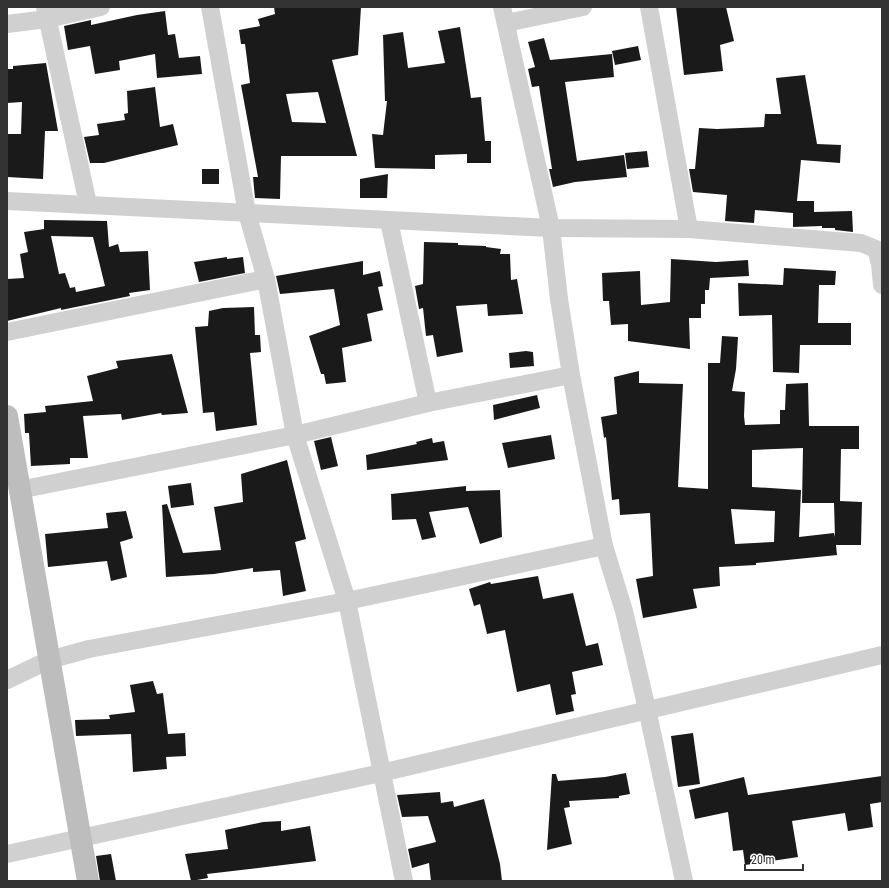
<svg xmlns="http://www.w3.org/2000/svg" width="889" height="888" font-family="'Roboto Condensed',sans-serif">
  <rect width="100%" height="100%" fill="#fff"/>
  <!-- building -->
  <g fill="#1a1a1a" fill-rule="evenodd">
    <path d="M274,7H361L358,55L332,60L357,156H281L280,199L255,198L253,177H258L241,85L250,83L245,44H241L239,30L260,26L258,19L275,14ZM318,92L326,123L292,122L286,94Z"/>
    <path d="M676,7H726L734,41L720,45L723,71L684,75Z"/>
    <path d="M165,11L168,35L175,34L179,58L200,56L202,74L157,78L155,54L119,61L120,70L95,74L90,46L68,50L64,26L91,20V25L137,15Z"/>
    <path d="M460,27L471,98L481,97L485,141H491V163H467V154L435,155V169L375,168L372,134L383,135L387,101H385L383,35L403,32L408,68L445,63L438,31Z"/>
    <path d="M544,38L550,60L612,54L614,77L565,82L577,161L624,155L627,177L575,182L553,187L549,169H552L539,86L532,87L528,69L535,67L528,42Z"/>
    <path d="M638,46L641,60L615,65L612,51Z"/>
    <path d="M46,63L58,131H45L43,179L7,177V134H21L22,102L7,103V69H13V66Z"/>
    <path d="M805,75L817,144L841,145L840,163L801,160L797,201H814V212L852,211L853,232L835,230V228H822V226L793,227V213L755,210L754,223L725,221L727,195L693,192L689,169H695L699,128L717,129L764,127L765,114H781L776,78Z"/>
    <path d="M155,87L160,127L173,124L178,145L104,163H90L84,137L99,135L97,124L125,120L124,114L128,113L127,91Z"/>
    <path d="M647,151L649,167L627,169L625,153Z"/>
    <rect x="202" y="169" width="17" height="15"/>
    <path d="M388,174L387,198H360V179Z"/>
    <path d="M44,220L107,221L109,247L118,244L120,252L148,251L150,290L129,293L130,296L61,310V308L7,321V279L24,278L20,254L28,252L24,232L44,229ZM51,236L93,237L105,286L76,292L75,287L70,288L65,273L59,274Z"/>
    <path d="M424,242L458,243V245L486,246V247L501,249L500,254H510L511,280L517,279L523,314L488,316L487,304L456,306L463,352L437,357L433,335L426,336L423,308L419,309L415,286L423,284Z"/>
    <path d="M227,257V259L243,257L245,273L199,282L194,262Z"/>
    <path d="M671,259L716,262L748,260L749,276L710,278L709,290H705V304H701V318H689L690,349L628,341V324L611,325L609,301H603L602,273L640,271L641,305L670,302Z"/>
    <path d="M363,261V275L380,271L383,286L378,287L383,310L367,314L372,341L342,348L346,382L326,384L324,374H321L309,336L340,325L334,289L280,294L276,276Z"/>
    <path d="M784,268L836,271L835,285H819L818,323H851V345H800L799,373L773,372L772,315L739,316L738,283L783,285Z"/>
    <path d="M254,307L255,335H260L261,352L250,353L257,425L216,431L214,412L203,413L195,327L208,326L209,311L223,308Z"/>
    <path d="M722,336L738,337L736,369L732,391L745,392L744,416L745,425L780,424V410H785L786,384L808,383L809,426H859V449H841L840,501L862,502L861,545H836L837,555L756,563V565L719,567L720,586L693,589L697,608L643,618L636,579L653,576L650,513L620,515L619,499L612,500L606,437L604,438L601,417L617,414L614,377L639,371V383L683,384L678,487L708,489V363H720ZM803,448L802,503H834L835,537L834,533L799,537L801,490L752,487V450ZM731,509L775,511L774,542L735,544Z"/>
    <path d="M526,351L533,352L534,366L510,368L509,353Z"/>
    <path d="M172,354L188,413L162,415L161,413L122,420L121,414L83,416L88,458H70V464L31,466L29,433H25L24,414L46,412L45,406L93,401L87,376L118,368L116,361Z"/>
    <path d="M537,395L540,408L494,420L493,405Z"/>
    <path d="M551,435L555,459L508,468L502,443Z"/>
    <path d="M331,437L338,466L321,470L314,441Z"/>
    <path d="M432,438L433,443L444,441L448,460L367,470L366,455L417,444L416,442Z"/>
    <path d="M287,460L306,539L295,542L306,591L283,596L280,570L253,572V568L214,574L166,577L162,505L167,504L183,553L221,550L214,507L243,502L241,474Z"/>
    <path d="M191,483L194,505L171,508L168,486Z"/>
    <path d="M466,486V491L500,490L502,537L480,544L468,507L429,512L436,537L422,540L416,519L392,520L391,494Z"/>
    <path d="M126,511L133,538L120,542L127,577L111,581L107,561L48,567L45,534L108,528L106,513Z"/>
    <path d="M538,576L543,599L573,593L586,646L598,643L603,665L572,672L576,694L571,695L574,711L556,715L550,684L517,692L505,630L487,634L480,604L474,606L469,589L490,582L491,584Z"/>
    <path d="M153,681L157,694L163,693L168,734L185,733L186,756L166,757L167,769L133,772L131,734L76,736L75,720L110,719L109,715L135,712L130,685Z"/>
    <path d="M693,733L700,784L678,787L671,736Z"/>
    <path d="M626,773L630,794L619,796V798L569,801L570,807L564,808L572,844L547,850L552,774H556L558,781L605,777Z"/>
    <path d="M882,776V802L870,804L873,827L848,831L845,813L792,821L798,857L745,865L743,850L733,851L728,812L695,819L689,790L744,777L748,795Z"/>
    <path d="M440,792L441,803L453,801L454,807L484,799L500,864L502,881H431L429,863L412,868L408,849L436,842L428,816L402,817L397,795Z"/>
    <path d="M281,821V831L310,826L316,861L207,874L208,878L191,881L185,854L228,849L225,830L263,822Z"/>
    <path d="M111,854L116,881H100L96,856Z"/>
  </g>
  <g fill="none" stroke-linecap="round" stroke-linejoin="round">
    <!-- street -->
    <g stroke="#d0d0d0" stroke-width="18">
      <path d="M45,7L88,204"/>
      <path d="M210,7L247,213L266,279L295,435L347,601L404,881"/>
      <path d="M502,7L551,228L559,299L571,375L604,546L624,611L647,709L684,881"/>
      <path d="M649,7L689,229"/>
      <path d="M506,23L583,7"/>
      <path d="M7,24L47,19L101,7"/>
      <path d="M7,201L551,228L689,229L861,243L876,249L880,264L882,285"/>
      <path d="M389,221L428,403"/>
      <path d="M7,332L266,279"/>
      <path d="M19,490L295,435L428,403L571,375"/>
      <path d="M7,680L49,660L89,649L347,601L604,546"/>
      <path d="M7,854L381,773L882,655"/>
    </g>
    <!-- secondary -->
    <path stroke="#bdbdbd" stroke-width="22" d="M7,416L88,881"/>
  </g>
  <!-- border -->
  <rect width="889" height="888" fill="none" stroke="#333333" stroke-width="16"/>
  <!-- scale -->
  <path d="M745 864v6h58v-6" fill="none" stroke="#333333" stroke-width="2"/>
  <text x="751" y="864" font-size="12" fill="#333333" stroke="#ffffff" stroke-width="3" paint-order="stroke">20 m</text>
</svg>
